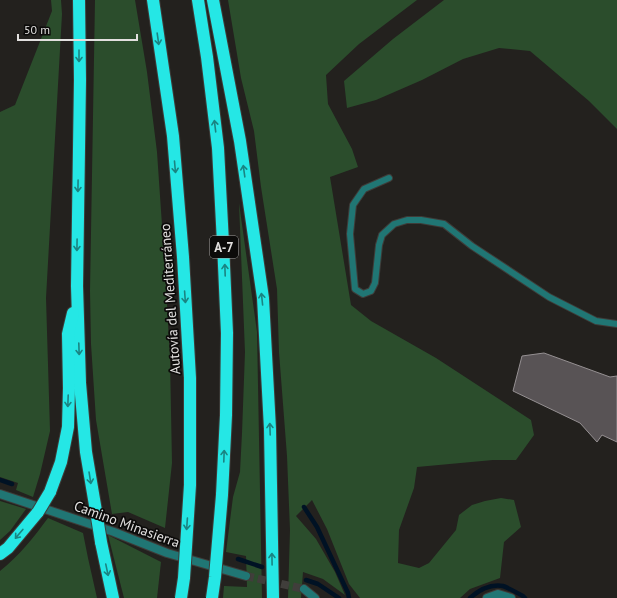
<svg xmlns="http://www.w3.org/2000/svg" width="617" height="598" font-family="'PT Sans',sans-serif">
  <rect width="100%" height="100%" fill="#23211e"/>
  <!-- green -->
  <g fill="#2b4d2c">
    <path d="M51,0H61L62,14L46,298L50,431L40,474L33,497L16,490L18,483L0,477V112L15,105L52,11Z"/>
    <path d="M95,0H135L147,72L157,152L165,269L170,359L172,463L165,528L128,512L112,514L96,420L91,344L90,291Z"/>
    <path d="M228,0H417L359,44L326,75L328,104L352,149L358,167L330,177L351,305L371,321L436,358L531,420L534,435L516,460H493L417,467L414,488L399,530L398,563L419,568L429,563L456,530L459,515L472,505L485,501L501,498L514,500L521,527L504,542L500,578L470,589L460,598H360L349,584L327,529L312,500L296,516L316,539L335,572L345,595L323,579L303,572L301,598H288L290,530L287,456L279,352L277,289L261,187L254,131L241,78Z"/>
    <path d="M444,0H617V129L589,101L530,51L499,48L463,59L422,80L376,100L347,108L344,81L393,39Z"/>
    <path d="M239,203L257,332L262,598H223L224,586L247,587L246,556L226,552L233,497L240,472L242,433L245,352Z"/>
    <path d="M0,501L26,509L10,531L0,540Z"/>
    <path d="M48,518L83,533L88,558L97,598H0V571C19,556 34,537 48,518Z"/>
    <path d="M108,535L161,562L157,598H124Z"/>
  </g>
  <g fill="none" stroke-linecap="round" stroke-linejoin="round">
    <!-- stream -->
    <g stroke="#001224" stroke-width="4.5">
      <path d="M0,480L12,484"/>
      <path d="M304,507L317,527L348,593L349,598"/>
      <path d="M124,525L159,536"/>
      <path d="M238,559L262,567"/>
      <path d="M306,580L318,584L339,598"/>
      <path d="M470,598C479,590 491,584 503,586C509,588 517,593 523,596L525,598"/>
    </g>
  </g>
  <!-- building -->
  <path fill="#585355" stroke="#959092" d="M544,353L610,377L617,376V442L602,435L597,442L580,423L513,391L522,356Z"/>
  <g fill="none" stroke-linecap="round" stroke-linejoin="round">
    <!-- minor-tunnel -->
    <path stroke="#403e3b" stroke-width="8" stroke-dasharray="8 4" stroke-linecap="butt" d="M246,576L304,589"/>
    <!-- service casing -->
    <g stroke="#3e3c39" stroke-width="8">
      <path id="service" d="M389,178L364,189L353,205L350,234L355,289L363,294L371,291L375,283L379,245L382,235L394,224L407,220H421L444,224L472,246L549,297L596,321L617,324"/>
    </g>
    <!-- minor casing -->
    <g stroke="#3e3c39" stroke-width="10">
      <g id="minor">
        <path d="M0,494L114,532L167,553L246,576"/>
        <path d="M304,589L315,598"/>
        <path d="M487,598L498,594L511,598"/>
      </g>
    </g>
    <!-- motorway casing -->
    <g stroke="#3e3c39" stroke-width="14">
      <g id="motorway">
        <path d="M79,0L80,80L77,286L80,383L86,452L96,511"/>
        <path d="M153,0L173,136L183,257L190,378V485"/>
        <path d="M198,0L207,57L218,148L223,243L227,333L226,415L222,495"/>
        <path d="M213,0L240,141L263,298L270,429L273,598"/>
        <path d="M50,492L61,462L68,427L69,388L68,334L73,313"/>
        <path d="M101,542L113,598"/>
        <path d="M0,554L8,548L38,512"/>
      </g>
    </g>
    <!-- service -->
    <use href="#service" stroke="#207674" stroke-width="6"/>
    <!-- minor -->
    <use href="#minor" stroke="#207674" stroke-width="8"/>
    <!-- motorway -->
    <use href="#motorway" stroke="#25e7e5" stroke-width="12"/>
    <!-- motorway-bridge casing -->
    <g stroke="#3e3c39" stroke-width="14" stroke-linecap="butt">
      <g id="motorway-bridge">
        <path d="M96,511L101,542"/>
        <path d="M38,512L50,492"/>
        <path d="M181,598L184,578L190,485"/>
        <path d="M212,598L215,577L222,495"/>
      </g>
    </g>
    <!-- motorway-bridge -->
    <use href="#motorway-bridge" stroke="#25e7e5" stroke-width="12"/>
  </g>
  <!-- one-way arrows -->
  <defs><path id="oneway-shaft" d="M-6 0H5M1.5-3L5.5 0L1.5 3" fill="none" stroke-width="1.6" stroke-linecap="round" stroke-linejoin="round"/></defs>
  <g stroke="#1a8482">
    <use href="#oneway-shaft" transform="translate(158 39) rotate(82)"/>
    <use href="#oneway-shaft" transform="translate(79 56) rotate(90)"/>
    <use href="#oneway-shaft" transform="translate(215 126) rotate(-97)"/>
    <use href="#oneway-shaft" transform="translate(175 167) rotate(85)"/>
    <use href="#oneway-shaft" transform="translate(244 171) rotate(-98)"/>
    <use href="#oneway-shaft" transform="translate(78 186) rotate(91)"/>
    <use href="#oneway-shaft" transform="translate(77 245) rotate(91)"/>
    <use href="#oneway-shaft" transform="translate(225 270) rotate(-92)"/>
    <use href="#oneway-shaft" transform="translate(185 297) rotate(86)"/>
    <use href="#oneway-shaft" transform="translate(262 299) rotate(-96)"/>
    <use href="#oneway-shaft" transform="translate(79 349) rotate(88)"/>
    <use href="#oneway-shaft" transform="translate(68 401) rotate(92)"/>
    <use href="#oneway-shaft" transform="translate(270 429) rotate(-92)"/>
    <use href="#oneway-shaft" transform="translate(224 456) rotate(-88)"/>
    <use href="#oneway-shaft" transform="translate(90 478) rotate(81)"/>
    <use href="#oneway-shaft" transform="translate(187 524) rotate(94)"/>
    <use href="#oneway-shaft" transform="translate(19 534) rotate(130)"/>
    <use href="#oneway-shaft" transform="translate(272 559) rotate(-91)"/>
    <use href="#oneway-shaft" transform="translate(107 570) rotate(78)"/>
  </g>
  <g text-anchor="middle" dominant-baseline="central" stroke-width="3.5" stroke-linejoin="round" paint-order="stroke">
    <!-- shield labels -->
    <rect fill="#0c0b0a" stroke="#a2a09f" stroke-width="1" x="210" y="236" width="28" height="22" rx="3"/>
    <g font-size="13" font-weight="bold" fill="#e2e0df">
      <text x="224" y="247">A-7</text>
    </g>
    <!-- street labels -->
    <g font-size="14" fill="#e2e0df" stroke="#0c0b0a">
      <text transform="translate(170 299) rotate(-94)">Autovía del Mediterráneo</text>
      <text transform="translate(127 524) rotate(20)">Camino Minasierra</text>
    </g>
  </g>
  <!-- scale -->
  <path d="M18 34v6h119v-6" fill="none" stroke="#e2e0df" stroke-width="2"/>
  <text x="24" y="34" font-size="12" fill="#e2e0df" stroke="#0c0b0a" stroke-width="3" paint-order="stroke">50 m</text>
</svg>
